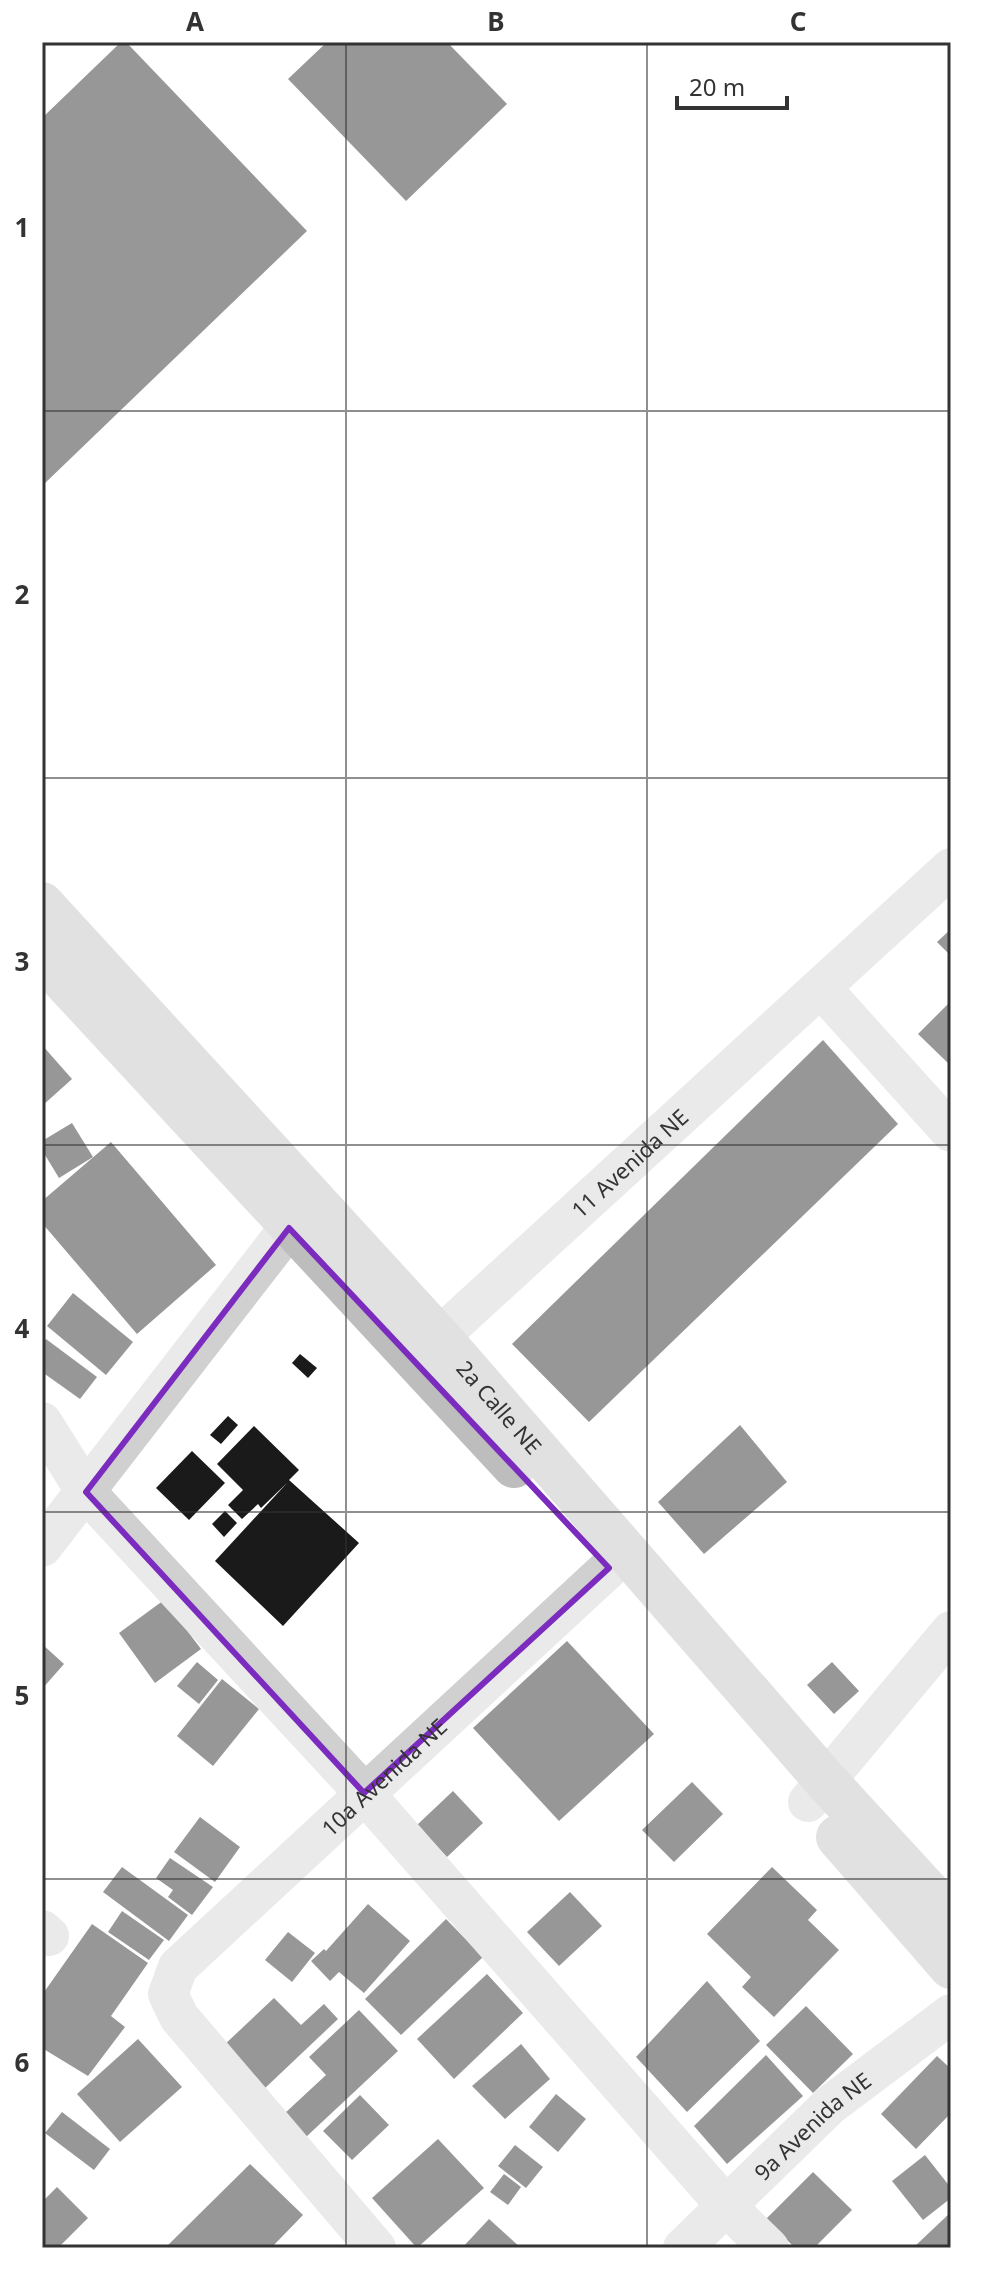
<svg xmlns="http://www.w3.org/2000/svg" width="993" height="2290" font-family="'Noto Sans',sans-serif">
  <rect width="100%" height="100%" fill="#fff"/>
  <!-- building -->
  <g fill="#1a1a1a">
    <path d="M121,42H126L307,231L42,486V118Z"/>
    <path d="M327,42H447L507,104L406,201L288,79Z"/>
    <path d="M951,929V956L937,942Z"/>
    <path d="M951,1001V1066L918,1034Z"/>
    <path d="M823,1040L898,1124L589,1422L512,1344Z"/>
    <path d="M42,1045L72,1079L42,1106Z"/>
    <path d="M72,1123L93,1157L59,1178L42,1150V1141Z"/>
    <path d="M111,1142L216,1265L137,1334L42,1223V1201Z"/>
    <path d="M73,1293L133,1342L106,1375L47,1326Z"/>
    <path d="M46,1339L97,1377L80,1399L42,1372V1344Z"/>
    <path d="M300,1354L317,1368L308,1378L292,1363Z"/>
    <path d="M228,1416L238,1425L221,1444L210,1435Z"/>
    <path d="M740,1425L787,1482L704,1554L658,1502Z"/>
    <path d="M254,1426L299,1470L289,1480L359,1543L283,1626L215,1561L287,1483L261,1508L258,1504L242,1519L228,1505L243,1490L217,1464Z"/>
    <path d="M192,1451L225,1483L189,1520L156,1488Z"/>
    <path d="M225,1511L237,1523L224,1537L212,1524Z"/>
    <path d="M164,1600L201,1649L155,1683L119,1633Z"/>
    <path d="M567,1641L654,1734L559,1821L473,1728Z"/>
    <path d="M42,1644L64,1664L42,1689Z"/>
    <path d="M197,1662L218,1680L199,1704L177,1686Z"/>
    <path d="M832,1662L859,1691L834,1714L807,1685Z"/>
    <path d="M222,1679L259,1709L213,1766L177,1736Z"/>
    <path d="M692,1782L723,1814L674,1862L642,1830Z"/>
    <path d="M453,1791L483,1823L447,1857L417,1825Z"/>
    <path d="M200,1817L240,1847L215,1882L174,1852Z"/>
    <path d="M170,1858L213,1887L192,1915L168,1897L173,1890L156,1878Z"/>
    <path d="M122,1867L188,1915L169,1941L103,1892Z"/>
    <path d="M772,1867L817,1910L808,1920L839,1950L774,2017L742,1987L751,1977L707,1934Z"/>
    <path d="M570,1892L602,1926L559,1966L527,1932Z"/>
    <path d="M368,1904L410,1941L364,1993L339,1972L330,1981L311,1961L324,1949L326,1951Z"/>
    <path d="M122,1911L164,1940L149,1960L108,1932Z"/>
    <path d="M446,1919L483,1957L401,2035L365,1999Z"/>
    <path d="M92,1924L148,1963L111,2016L125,2027L88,2076L42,2048V1995Z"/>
    <path d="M288,1932L315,1953L292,1982L265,1960Z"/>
    <path d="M487,1974L523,2013L454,2079L417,2039Z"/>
    <path d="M707,1981L760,2041L687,2112L636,2057Z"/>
    <path d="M274,1998L301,2025L324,2004L338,2019L263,2090L222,2047Z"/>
    <path d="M806,2006L853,2054L813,2093L766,2045Z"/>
    <path d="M359,2010L398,2051L306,2137L284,2114L326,2075L309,2057Z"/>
    <path d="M138,2039L182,2087L120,2142L77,2094Z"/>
    <path d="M521,2044L550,2079L505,2119L472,2086Z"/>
    <path d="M766,2055L803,2096L727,2164L694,2126Z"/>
    <path d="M937,2056L951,2069V2113L916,2149L881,2114Z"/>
    <path d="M556,2094L586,2119L558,2152L529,2127Z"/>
    <path d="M360,2095L389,2125L352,2160L323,2131Z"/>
    <path d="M62,2112L110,2149L94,2170L45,2133Z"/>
    <path d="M438,2139L484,2188L417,2248L372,2198Z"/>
    <path d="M515,2145L543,2167L526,2188L498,2166Z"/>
    <path d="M925,2155L951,2188V2198L923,2220L892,2181Z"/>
    <path d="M250,2164L303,2215L271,2248H165Z"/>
    <path d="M813,2172L852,2210L814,2248H795L766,2219Z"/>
    <path d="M504,2174L521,2187L508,2205L490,2192Z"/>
    <path d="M57,2187L88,2218L58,2248H42V2202Z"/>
    <path d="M951,2212V2248H913Z"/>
    <path d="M489,2219L521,2248H462Z"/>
  </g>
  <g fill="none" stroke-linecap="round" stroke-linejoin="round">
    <!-- street -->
    <g stroke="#d0d0d0" stroke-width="40">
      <path d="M822,989L951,1132"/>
      <path id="s1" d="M439,1337L951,868"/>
      <path d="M42,1422L86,1492L364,1793L728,2208L769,2248"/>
      <path d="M42,1547L289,1228"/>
      <path d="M808,1802L951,1631"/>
      <path d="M42,1930L49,1936"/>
      <path id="s2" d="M376,2248L179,2017L168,1994L178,1967L609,1568"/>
      <path id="s3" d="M683,2248L830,2105L951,2014"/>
    </g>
    <!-- secondary -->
    <g stroke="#bdbdbd" stroke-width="44">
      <path id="s4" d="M42,904L439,1337L826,1781L951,1917"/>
      <path d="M42,957L514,1466"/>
      <path d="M838,1837L951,1967"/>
    </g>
  </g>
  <!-- marked area -->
  <path d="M0 0H993V2290H0ZM289,1228L609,1568L364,1793L86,1492Z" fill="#fff" fill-opacity=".55" fill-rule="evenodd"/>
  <path fill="none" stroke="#7b2cbf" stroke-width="6" stroke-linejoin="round" d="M289,1228L609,1568L364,1793L86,1492Z"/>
  <!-- grid -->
  <path fill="none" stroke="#333" stroke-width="2" stroke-opacity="0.55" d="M346,42V2248M647,42V2248M42,411H951M42,778H951M42,1145H951M42,1512H951M42,1879H951"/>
  <g text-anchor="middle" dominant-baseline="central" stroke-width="8" stroke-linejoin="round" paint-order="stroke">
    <!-- street labels -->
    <g font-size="22" fill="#333" stroke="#fff">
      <text stroke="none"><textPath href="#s1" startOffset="258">11 Avenida NE</textPath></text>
      <text stroke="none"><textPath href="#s4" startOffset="680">2a Calle NE</textPath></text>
      <text stroke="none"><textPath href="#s2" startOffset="638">10a Avenida NE</textPath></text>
      <text stroke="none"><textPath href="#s3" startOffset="178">9a Avenida NE</textPath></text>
    </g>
  </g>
  <!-- border -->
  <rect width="993" height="2290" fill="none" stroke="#ffffff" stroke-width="88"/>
  <!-- scale -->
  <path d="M677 96v12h110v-12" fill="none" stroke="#333333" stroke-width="4"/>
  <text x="689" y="96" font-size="24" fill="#333333" stroke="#ffffff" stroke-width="6" paint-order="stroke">20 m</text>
  <rect x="44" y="44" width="905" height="2202" fill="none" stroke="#333" stroke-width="3"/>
  <g font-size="26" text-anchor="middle" font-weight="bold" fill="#333">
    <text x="195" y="31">A</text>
    <text x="496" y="31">B</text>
    <text x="798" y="31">C</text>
    <text x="22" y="237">1</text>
    <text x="22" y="604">2</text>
    <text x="22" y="971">3</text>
    <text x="22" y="1338">4</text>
    <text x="22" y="1705">5</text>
    <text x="22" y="2072">6</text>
  </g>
</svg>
